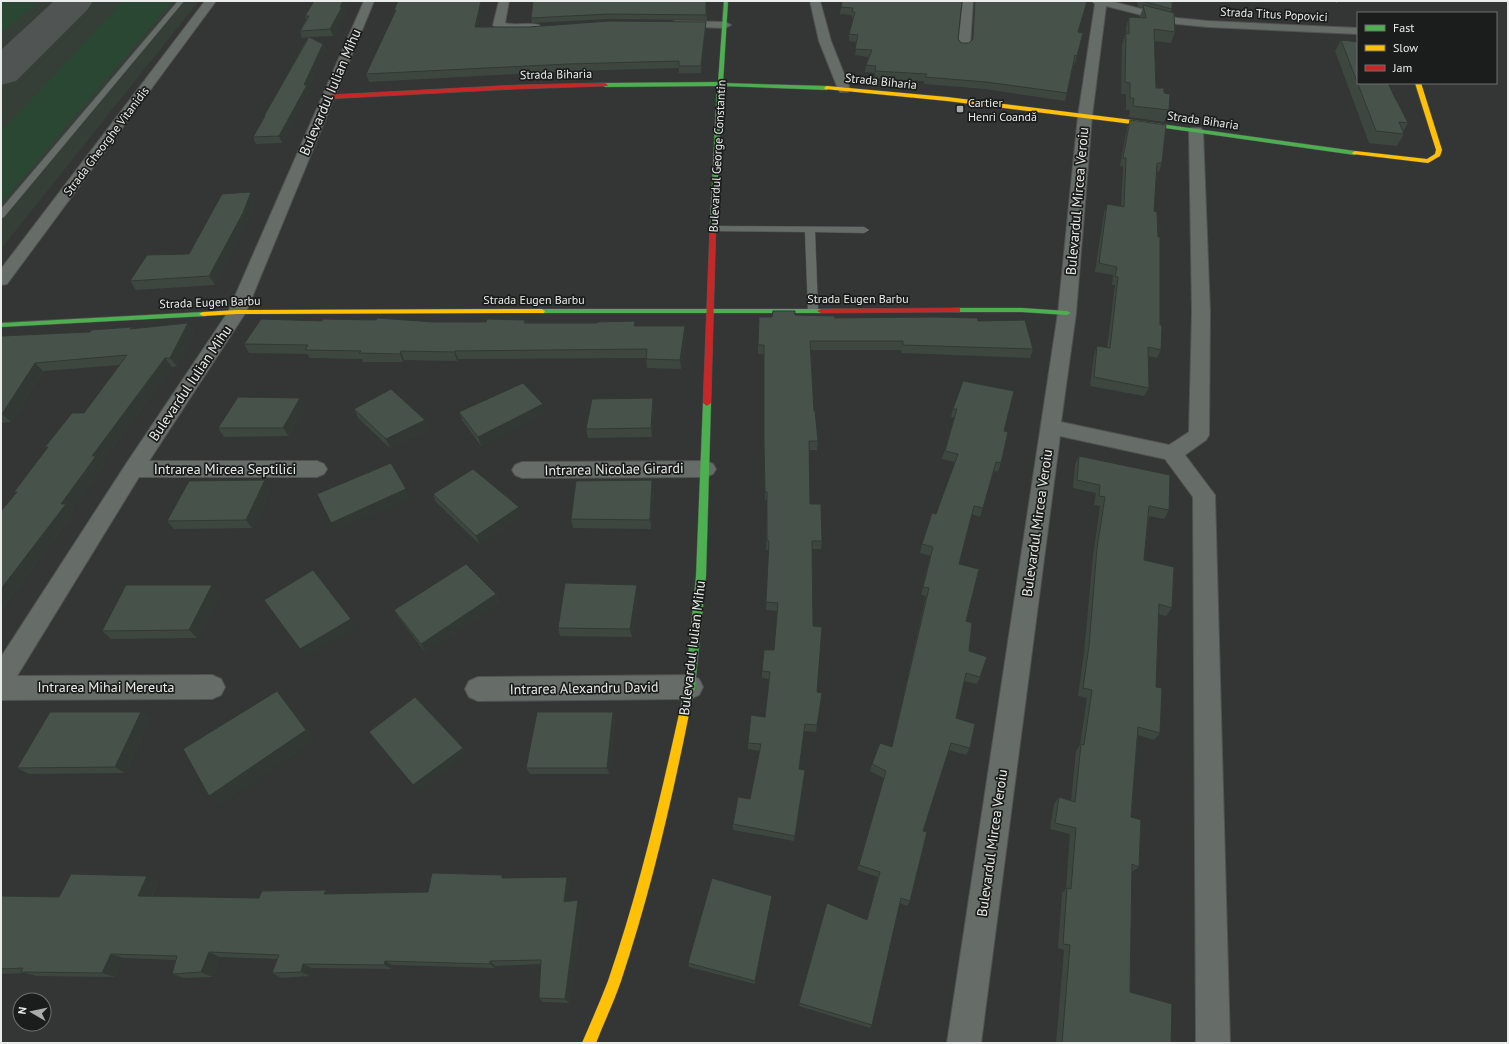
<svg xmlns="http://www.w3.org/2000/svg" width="1509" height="1044" font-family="'PT Sans',sans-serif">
  <rect width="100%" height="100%" fill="#333634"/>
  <!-- built -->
  <path fill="#353e37" d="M1,1H199L1,249Z"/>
  <!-- green -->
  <g fill="#2a4734">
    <path d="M1,1H38L1,34Z"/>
    <path d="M123,1H172L1,203V131Z"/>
  </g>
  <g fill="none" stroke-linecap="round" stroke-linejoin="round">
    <!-- taxiway -->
    <path fill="#505452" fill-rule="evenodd" d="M54,1H93L88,9L16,81L1,85V50Z"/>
    <!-- lane casing -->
    <g stroke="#515251" stroke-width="1">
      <g id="lane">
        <path d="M178,1H184L4,217L1,218V209Z"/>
        <path d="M713,226L864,227L869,230L864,233L815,232L818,310L813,313L808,310L805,232L710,231L708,229Z"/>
      </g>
    </g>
    <!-- street casing -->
    <g stroke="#515251" stroke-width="2">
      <g id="street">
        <path d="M205,1H216L7,284L1,285V269Z"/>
        <path d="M364,1H374L246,312L149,461H317L324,464L327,469L324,474L317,477H139L17,676L212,675L221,679L225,687L221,695L212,699L1,700V657L126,464L228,312Z"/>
        <path d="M499,1H509L505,23C516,26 528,22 539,25L541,27L539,29C524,33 509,31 495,27L493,25Z"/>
        <path d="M810,1H820L831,41L850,89L848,92H840L838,89L819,41Z"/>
        <path d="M963,1H973L970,46L968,48H960L958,46Z"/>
        <path d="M1092,1H1110L1177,18L1208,21L1358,28V34L1208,27L1177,24L1106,6L1092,116L1076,313L1061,422L1169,445L1189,432L1192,312L1189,131L1191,128H1201L1203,131L1210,312L1209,435L1206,440L1185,455L1215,495L1230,1043H1196L1193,497L1165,459L1060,436L981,1043H947L1058,313L1078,116L1095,4Z"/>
        <path d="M676,21L725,22L731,25L725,28L672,26L670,24L672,22Z"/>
        <path d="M706,461L713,464L716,469L713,474L706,477L522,478L515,475L512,470L515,465L522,462Z"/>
        <path d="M690,675L699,679L703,687L699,695L690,699L478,701L469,697L465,689L469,681L478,677Z"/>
      </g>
    </g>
    <!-- fast casing -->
    <g stroke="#515251" stroke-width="1">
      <g id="fast">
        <path d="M724,1H728L723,83L827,86L830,88L827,90L722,86L716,224L713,226L710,224L717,86L605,87L602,85L605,83L718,82Z"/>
        <path d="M1132,120L1355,151L1358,153L1355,155L1130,123L1129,122Z"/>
        <path d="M954,308H1022L1067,311L1071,313L1067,315L1022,312H954Z"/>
        <path d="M538,309H821L825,311L821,313H541L537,311Z"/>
        <path d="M203,312H206V316L1,327V323Z"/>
        <path d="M707,400L711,403L706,576L695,687L689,714L688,717L684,719L680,717L679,714L685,687L696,576L703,403Z"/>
      </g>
    </g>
    <!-- slow casing -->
    <g stroke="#515251" stroke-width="1">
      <g id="slow">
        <path d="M1415,83H1421L1442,150L1440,156L1428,163L1353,154L1352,153L1355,151L1427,159L1435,154L1436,150Z"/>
        <path d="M827,86L947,97L1132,120L1135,122L1132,124L947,101L825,89L824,88Z"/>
        <path d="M541,309L545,311L544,313L237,314L203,316L199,314L203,312L237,310Z"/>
        <path d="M684,709L688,711L689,714C671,804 650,894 621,981C614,1002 604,1022 596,1043H582C591,1022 600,1002 608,981C638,894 659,804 679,714L680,711Z"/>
      </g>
    </g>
    <!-- jam casing -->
    <g stroke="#515251" stroke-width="1">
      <g id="jam">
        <path d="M605,83L608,85L607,86L517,89L327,99L324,97L327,95L517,85Z"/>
        <path d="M713,222L716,224L711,403L707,406L703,403L710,224Z"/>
        <path d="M957,308H960V312L821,313L817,311L821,309Z"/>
      </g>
    </g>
    <!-- path -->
    <path stroke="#686c69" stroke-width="1.5" stroke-dasharray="0.5 1.5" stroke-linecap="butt" d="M1335,1L1338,3"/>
    <!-- lane -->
    <use href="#lane" fill="#666c68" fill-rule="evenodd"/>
    <!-- street -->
    <use href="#street" fill="#666c68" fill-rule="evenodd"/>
    <!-- fast -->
    <use href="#fast" fill="#4caf50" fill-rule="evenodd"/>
    <!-- slow -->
    <use href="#slow" fill="#ffc107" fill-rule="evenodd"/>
    <!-- jam -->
    <use href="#jam" fill="#c62828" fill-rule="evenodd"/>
  </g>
  <!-- wall -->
  <g fill="#3d4740">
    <path d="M314,1H349L344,11L345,13L333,36L309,37L323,44L325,50L308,89L309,91L282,143L256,144L253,137L264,117V116L308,37L302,38L300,31L306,20L305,16Z"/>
    <path d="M398,1L478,27L706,29L701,73H679V68L570,71L369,82L366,74L395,13L394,10Z"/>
    <path d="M842,1L958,39L961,43H969L972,40L974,1H1087L1078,32L1083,33L1075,63H1074L1065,101L985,89L924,84V81L875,78V73L865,72L866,65L869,57L855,55L857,42L849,41V34L853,19H852V15L840,14L841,7Z"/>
    <path d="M1137,1H1172V9L1171,12L1175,32L1171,43L1154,41L1156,88L1164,93L1169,110L1164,122L1129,117L1130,110H1126V94H1121L1122,44L1126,33V27L1129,17L1140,18V16L1143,8L1138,7Z"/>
    <path d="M706,8L707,20L609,19L532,23L531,18Z"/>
    <path d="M1341,40L1396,100L1408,123L1403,132L1404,134L1397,146L1369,143L1335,51Z"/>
    <path d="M1130,120L1162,163L1159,172L1157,171L1154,211L1161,350L1157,358L1148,356L1149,388L1144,396L1090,386L1094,355L1097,346L1107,348L1115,285H1112L1113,275L1095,272L1104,213L1107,204L1121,206L1123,166H1120L1127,128Z"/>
    <path d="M255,201L247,221L215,285L136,290L130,281L189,254Z"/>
    <path d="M795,315L835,318L978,321L1033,349L1030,358L902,353L901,350H811L814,411L818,441L817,450H809L810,504L822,541L821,549H812L813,626L817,692L822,693L816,732L804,731L799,769L805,770L794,841L733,830V824L750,799L760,751L748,749V743L765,717L769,679L762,678V671L774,650L777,611L766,610L769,550H766L767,500H765L764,450V354H758V345L772,317Z"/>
    <path d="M525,320L526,323L636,326L686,335L681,369L647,368L646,358L458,359L457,361L404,360L403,362H363L362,359L310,358L307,354L249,353L244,344L322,321L486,322Z"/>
    <path d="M132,327L133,328L194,332L177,366L172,367L101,462L104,465L71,509L74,512L1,610L16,493L14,492L47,449L45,447L84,413L120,365L43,371L11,422L1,423V336L90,332Z"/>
    <path d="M963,381L1004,431L1001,463L998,472L994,471L980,517L972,514L959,564L969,651L980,677L977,684L964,681L956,718L970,748L966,755L949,750L923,831L910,901L907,906L899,903L872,1025L870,1028L799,1006L827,903L867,920L878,877L857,870L884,778L870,771L872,764L892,747L926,596L921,595L931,556L920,553L922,544L936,514L955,462L942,459L954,418L951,417L953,409Z"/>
    <path d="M300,398L305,406L289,436L224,437L218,428Z"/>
    <path d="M654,407L652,437L588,438L586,429Z"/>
    <path d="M354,409L425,420L429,429L390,448L358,418Z"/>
    <path d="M459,412H545L481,446L462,420Z"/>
    <path d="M1079,456L1169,510L1164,519L1149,516L1144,560L1172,608L1166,616L1158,614L1156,687L1160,733L1154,740L1138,735L1131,817L1139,867L1132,872L1130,992L1171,1043H1056L1064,950L1058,948L1062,893L1066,889L1070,834L1050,829L1054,804L1059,797L1071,801L1076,751L1080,745L1087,698L1078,696L1084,653L1093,556L1100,506L1094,505L1096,493L1073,488L1075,465Z"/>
    <path d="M652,480L654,489L651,529L573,528L571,519Z"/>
    <path d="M271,489L252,528L174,529L167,521Z"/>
    <path d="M433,494L522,515L479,544L436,502Z"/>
    <path d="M220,593L197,638L111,639L102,631Z"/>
    <path d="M638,593L632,637L560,636L558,628Z"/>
    <path d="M496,594L499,602L425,652L399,618L394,610Z"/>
    <path d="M141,712L150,719L125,773L29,774L17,768Z"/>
    <path d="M613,712L615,719L609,774H530L526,768Z"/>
    <path d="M147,876L158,882L152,896L259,898L332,894L428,892L505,878L570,883L568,901L582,906L569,1003L543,1002L539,998L541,964L495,966V968L392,965V969L312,968L310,976L281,978L272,973L277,959L220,957L212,977L184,978L172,974L176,960L123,958L115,977L36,976L25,973L1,974V896L59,897Z"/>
    <path d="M771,901L755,984L689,967L688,963Z"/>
  </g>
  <!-- shaded-wall -->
  <g fill="#323934">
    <path d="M343,1H349L344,11L345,13L333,36L330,29Z"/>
    <path d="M481,1H484L477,34L475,27Z"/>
    <path d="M706,22V29L701,73V66Z"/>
    <path d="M323,44L325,50L308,89L309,91L282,143L279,136L304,85Z"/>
    <path d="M251,192L255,201L247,221L215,285L209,276Z"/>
    <path d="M188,323L194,332L177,366L170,358Z"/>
    <path d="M685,326L686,335L681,369L680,360Z"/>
    <path d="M401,351L404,360L403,362L400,354Z"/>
    <path d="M455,351L458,359L457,361L454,352Z"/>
    <path d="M165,358L172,367L101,462L104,465L71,509L74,512L1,610V589L61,504L92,456Z"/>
    <path d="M35,363L43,371L11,422L2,414Z"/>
    <path d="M300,398L305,406L289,436L283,428Z"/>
    <path d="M653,398L654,407L652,437L651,428Z"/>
    <path d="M543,404L545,412L481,446L478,437Z"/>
    <path d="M425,420L429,429L390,448L386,439Z"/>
    <path d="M265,480L271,489L252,528L246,520Z"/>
    <path d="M652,480L654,489L651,529L650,520Z"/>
    <path d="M406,489L410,498L336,531L331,523Z"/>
    <path d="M519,507L522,515L479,544L476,536Z"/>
    <path d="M212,585L220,593L197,638L189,630Z"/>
    <path d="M637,585L638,593L632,637L630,629Z"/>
    <path d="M496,594L499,602L425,652L421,644Z"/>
    <path d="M1,610L4,612L1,616Z"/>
    <path d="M351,619L357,626L307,656L300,649Z"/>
    <path d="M277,691L287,701L315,741L221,805L209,796Z"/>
    <path d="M141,712L150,719L125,773L115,767Z"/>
    <path d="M613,712L615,719L609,774L607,768Z"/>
    <path d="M463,748L468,754L418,791L413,785Z"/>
    <path d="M147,876L158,882L149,901L138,896Z"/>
    <path d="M567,877L570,883L568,907L564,902Z"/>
    <path d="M326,890L334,895L324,894Z"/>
    <path d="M772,896L771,901L755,984V981Z"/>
    <path d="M578,900L582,906L569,1003L565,999Z"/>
    <path d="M209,952L220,957L212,977L201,972Z"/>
    <path d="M111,954L123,958L115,977L102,973Z"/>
    <path d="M385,961L392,965V969L384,965Z"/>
    <path d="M490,961L495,966V968L490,964Z"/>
    <path d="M303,964L312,968L310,976L301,972Z"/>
  </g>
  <!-- building -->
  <g fill="#47524a" stroke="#323934">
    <path d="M314,1H343L340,7H342L330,29L300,31L309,16H305Z"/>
    <path d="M398,1H481L475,27H529L609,21L706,22L701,66H679V61L568,64L366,74L396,10H394Z"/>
    <path d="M533,1H706V15L609,14L531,18Z"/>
    <path d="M842,1H962L958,39L961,43H969L973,39L975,1H1087L1078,32L1083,33L1077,56L1075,55L1067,93L986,82L925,77L927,74L875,71L876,66L866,65L872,50L855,49L858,35L849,34L855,12H852L853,8L841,7Z"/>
    <path d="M1142,1H1172V9Z"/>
    <path d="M1143,5L1174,13L1175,32L1154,29L1156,88H1164V93L1170,94L1169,110L1133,106L1134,98H1130V83L1125,82L1126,33L1129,34V17L1146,18Z"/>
    <path d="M309,37L323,44L304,85H307L279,136L253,137L265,116H264Z"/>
    <path d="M1341,40L1358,42V83H1388L1396,100L1397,101L1408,123L1399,122L1404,134L1376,131Z"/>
    <path d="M1130,120L1166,125L1162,163H1157L1154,211L1157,212L1158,237H1160V325H1162L1161,350L1148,347L1149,388L1094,377L1097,346L1110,348L1118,277L1115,276L1117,267L1099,263L1107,204L1124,207L1126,158H1123Z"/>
    <path d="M251,192L243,213L209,276L130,281L147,255L189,254L222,194Z"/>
    <path d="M773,311H795V315L834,316L835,318L935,317L977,318L978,321L1025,320L1033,349L903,345V341H810L814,411H815L818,441H809L810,504H821L822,541H812L813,626L822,627L817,692L822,693L817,725L805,724L799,769L805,770L795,836L733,824L738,797L750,799L761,744L748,743L751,715L765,717L770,672L762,671L764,650H774L778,603L766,602L769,541H767V492H765L764,442V345H758L759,317H772Z"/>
    <path d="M377,318L433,322H486L487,319L525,320L524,323H597L598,322L635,321L634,326H685L680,360L646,359L647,349L455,351L454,352L401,351L400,354L359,353L361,351L305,350L308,345L244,344L261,319L322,321L323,319L376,320Z"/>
    <path d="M188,323L170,358H165L92,456H96L61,504H66L1,589V511L17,492H14L48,447H45L72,413H84L127,355L35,363L2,414H1V336L90,332L91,330L132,327L130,329Z"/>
    <path d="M963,381L1014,391L1004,431L1008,432L1001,463L996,462L983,508L974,506L959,564L979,569L966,621L972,623L969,651L987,657L980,677L966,673L956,718L975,724L970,748L951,743L923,831L927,832L910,901L901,898L872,1025L799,1003L827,903L867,920L880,872L859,865L886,771L872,764L880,743L892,747L929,588L923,587L933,547L922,544L932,513L936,514L958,454L945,451L957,409H953Z"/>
    <path d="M523,383L543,404L478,437L459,412Z"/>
    <path d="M391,389L425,420L386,439L354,409Z"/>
    <path d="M238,397L300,398L283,428H218Z"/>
    <path d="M653,398L651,428L586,429L592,399Z"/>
    <path d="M1079,456L1170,475L1169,510L1149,506L1144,560L1174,567L1172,608L1159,604L1156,687L1162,688L1160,733L1138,727L1131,817L1141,820L1139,867L1132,864L1130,992L1172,1004L1171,1043H1062L1070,945L1063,944L1067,888L1071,889L1076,828L1055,823L1059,797L1075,802L1081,744L1084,745L1092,690L1083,688L1089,646L1097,548L1105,497L1099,496L1100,485L1077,480Z"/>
    <path d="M391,463L406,489L331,523L317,494Z"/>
    <path d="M473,469L519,507L476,536L433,494Z"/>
    <path d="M265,480L246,520L167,521L189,481Z"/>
    <path d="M652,480L650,520L571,519L576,481Z"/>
    <path d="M466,564L496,594L421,644L394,610Z"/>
    <path d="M313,570L351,619L300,649L264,600Z"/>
    <path d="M565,583L637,585L630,629L558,628Z"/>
    <path d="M126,585H212L189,630L102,631Z"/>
    <path d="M277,691L306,730L209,796L183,749Z"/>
    <path d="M415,697L463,748L413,785L369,732Z"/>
    <path d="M50,712H141L115,767L17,768Z"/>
    <path d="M537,712H613L607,768H526Z"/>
    <path d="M432,873L502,875V878L567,877L564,902L578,900L565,999L539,998L541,960L490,961V964L385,961L384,965L303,964L301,972L272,973L279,955L209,952L201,972L172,974L177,956L111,954L102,973L21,972L23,968L1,969V896L59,897L71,874L147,876L138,896L259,898L262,891L326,890L324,894L428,892Z"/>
    <path d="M712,878L772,896L755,981L688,963Z"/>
  </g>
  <!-- markers -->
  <rect fill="#a9acaa" stroke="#1b1d1c" stroke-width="1.5" x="956" y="105" width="8" height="8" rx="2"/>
  <g text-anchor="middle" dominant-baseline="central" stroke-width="3.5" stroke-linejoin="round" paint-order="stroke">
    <!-- far-street labels -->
    <g font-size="12" fill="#e9ecea" stroke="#1b1d1c">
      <text transform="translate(1274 14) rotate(3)">Strada Titus Popovici</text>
      <text transform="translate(556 74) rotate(-1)">Strada Biharia</text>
      <text transform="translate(881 81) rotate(6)">Strada Biharia</text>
      <text transform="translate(1203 120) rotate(8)">Strada Biharia</text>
      <text transform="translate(106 141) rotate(-53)">Strada Gheorghe Vitanidis</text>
      <text transform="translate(717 156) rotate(-87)">Bulevardul George Constantin</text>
      <text x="858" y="298">Strada Eugen Barbu</text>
      <text x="534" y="299">Strada Eugen Barbu</text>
      <text transform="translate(210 302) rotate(-2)">Strada Eugen Barbu</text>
    </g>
    <!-- far-poi labels -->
    <g font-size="12" fill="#e9ecea" stroke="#1b1d1c" text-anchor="start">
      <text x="968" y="102">Cartier<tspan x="968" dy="14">Henri Coandă</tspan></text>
    </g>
    <!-- street labels -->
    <g font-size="14" fill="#e9ecea" stroke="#1b1d1c">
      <text transform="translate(330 92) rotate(-67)">Bulevardul Iulian Mihu</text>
      <text transform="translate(1077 201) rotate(-85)">Bulevardul Mircea Veroiu</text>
      <text transform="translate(190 383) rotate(-56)">Bulevardul Iulian Mihu</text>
      <text x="225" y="469">Intrarea Mircea Septilici</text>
      <text transform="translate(614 469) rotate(-1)">Intrarea Nicolae Girardi</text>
      <text transform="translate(1037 523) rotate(-82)">Bulevardul Mircea Veroiu</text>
      <text transform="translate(692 648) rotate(-83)">Bulevardul Iulian Mihu</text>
      <text x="106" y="687">Intrarea Mihai Mereuta</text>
      <text transform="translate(584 688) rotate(-1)">Intrarea Alexandru David</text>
      <text transform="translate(992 843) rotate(-82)">Bulevardul Mircea Veroiu</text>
    </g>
  </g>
  <!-- border -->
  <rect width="1509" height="1044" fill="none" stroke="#e9ecea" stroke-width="4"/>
  <!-- legend -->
  <rect x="1357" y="12" width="140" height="72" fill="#1b1d1c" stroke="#6d706e"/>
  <rect x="1365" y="25" width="20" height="6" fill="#4caf50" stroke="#6d706e"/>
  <text x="1393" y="32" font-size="12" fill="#e9ecea">Fast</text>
  <rect x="1365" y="45" width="20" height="6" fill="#ffc107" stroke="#6d706e"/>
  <text x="1393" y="52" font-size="12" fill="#e9ecea">Slow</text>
  <rect x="1365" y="65" width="20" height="6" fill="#c62828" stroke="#6d706e"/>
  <text x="1393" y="72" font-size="12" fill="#e9ecea">Jam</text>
  <!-- north arrow -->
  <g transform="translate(32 1012) rotate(279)"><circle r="19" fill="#1b1d1c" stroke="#6d706e"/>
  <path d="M0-3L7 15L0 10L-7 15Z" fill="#a9acaa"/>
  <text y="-6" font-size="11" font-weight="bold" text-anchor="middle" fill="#e9ecea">N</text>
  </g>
</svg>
